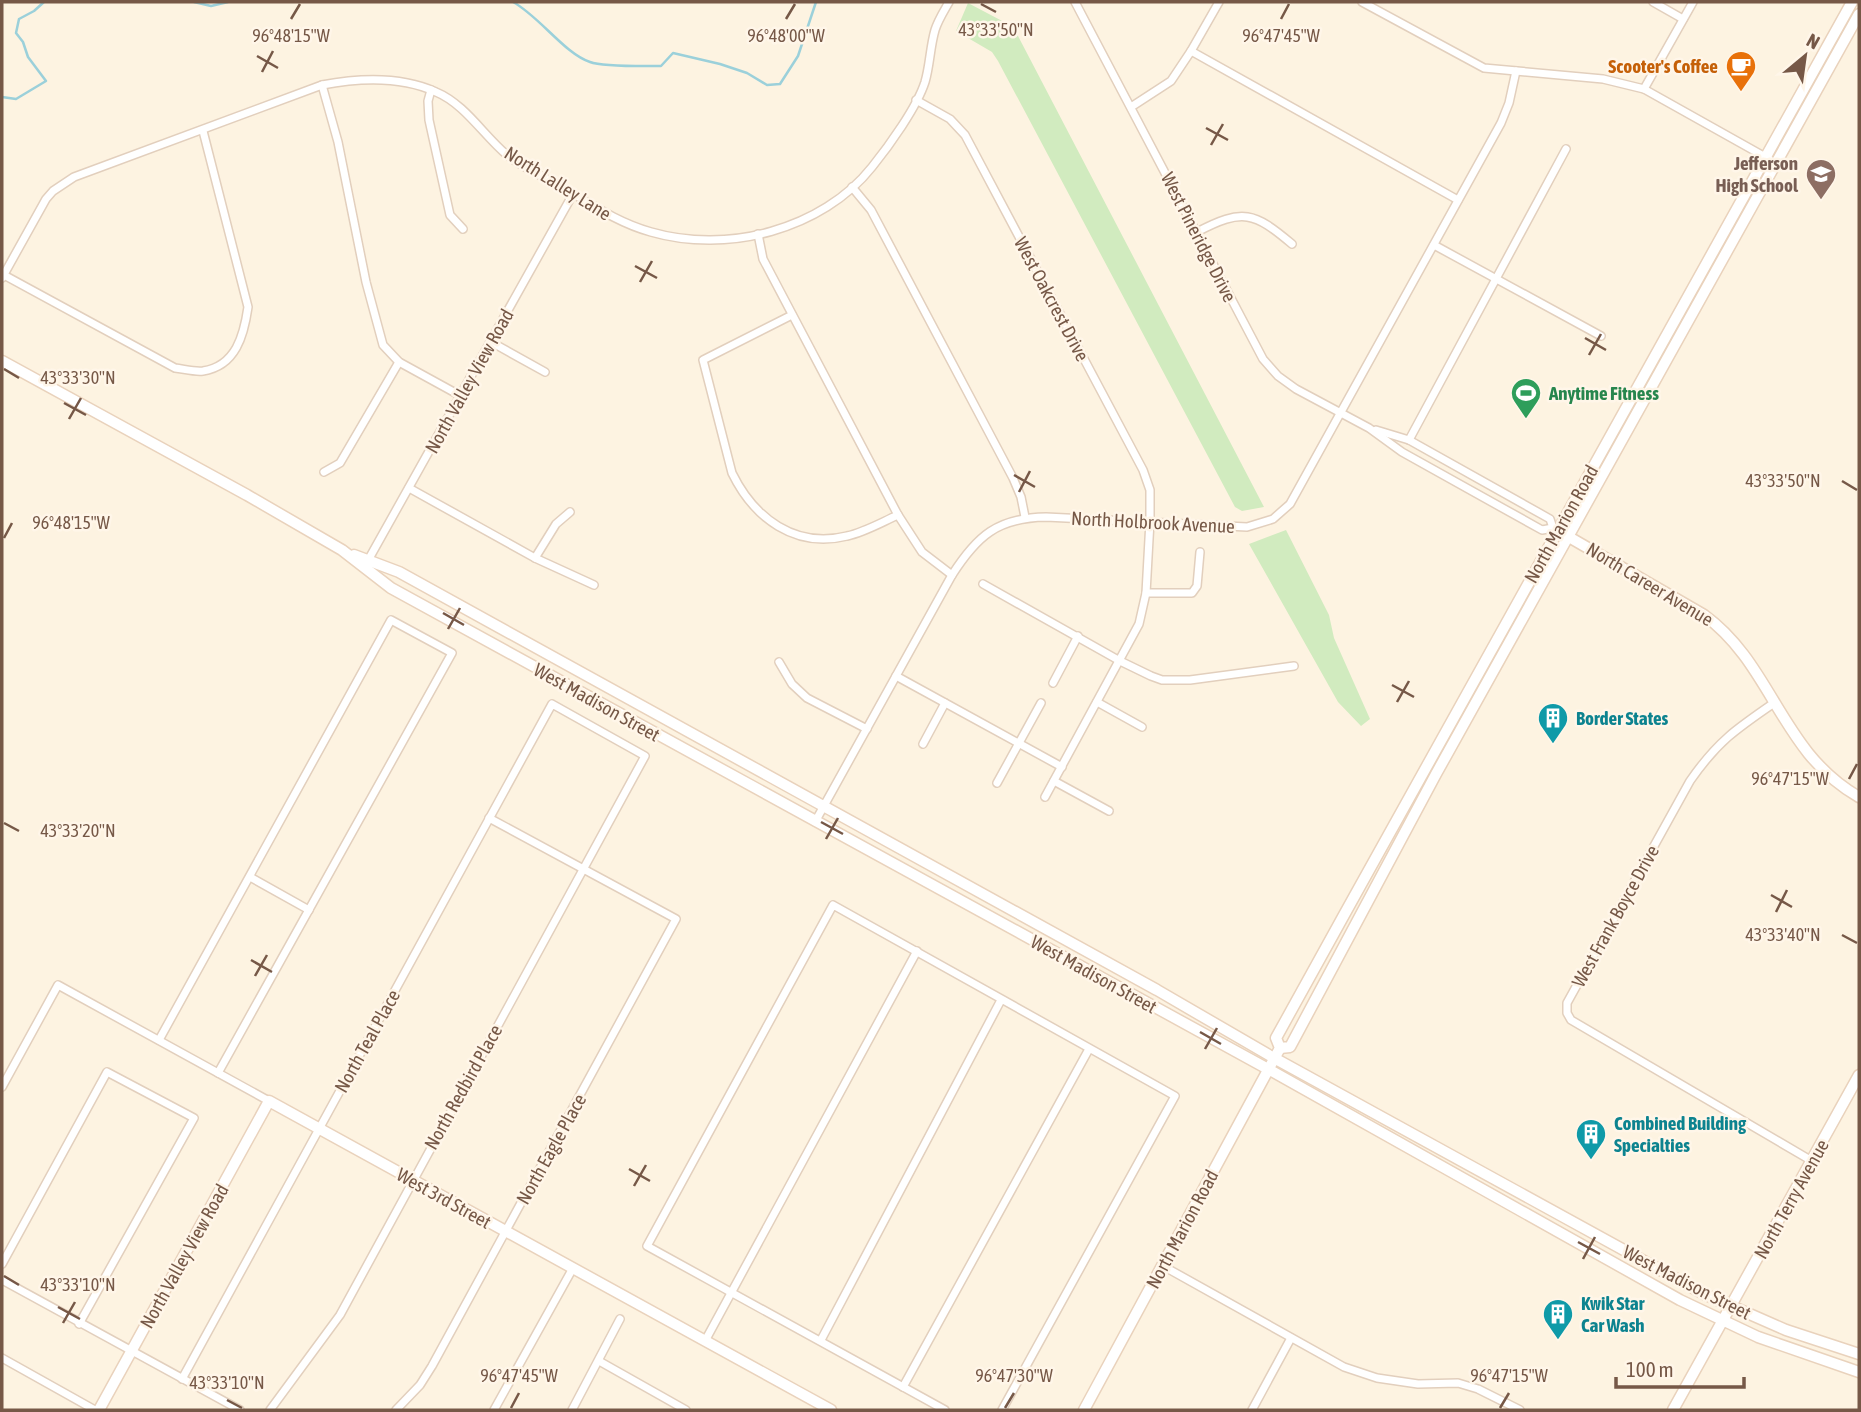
<svg xmlns="http://www.w3.org/2000/svg" width="1861" height="1412" font-family="'Asap Condensed',sans-serif">
  <rect width="100%" height="100%" fill="#fdf3e1"/>
  <!-- green -->
  <g fill="#d1ebbf">
    <path d="M968,3L1006,23L1018,36L1264,507L1242,511L1235,507L998,61L992,52L956,31Z"/>
    <path d="M1286,530L1329,615L1334,638L1370,719L1361,726L1338,702L1249,544Z"/>
  </g>
  <g fill="none" stroke-linecap="round" stroke-linejoin="round">
    <!-- stream -->
    <g stroke="#9bd0da" stroke-width="2.5">
      <path d="M194,2L211,6L228,2"/>
      <path d="M513,2C539,16 565,54 590,62C603,67 645,66 661,66L673,53L720,64L747,73L767,85L780,84L798,56L816,2"/>
      <path d="M2,97L16,99L46,81L28,57L23,42L16,33L19,19L34,11L44,2"/>
    </g>
    <!-- street casing -->
    <g stroke="#e2cfbd" stroke-width="10">
      <g id="street">
        <path d="M1075,2L1263,359L1278,376L1296,389L1369,428L1402,452L1542,530L1553,528L1558,531"/>
        <path d="M1362,2L1484,68L1603,79L1644,89L1769,159"/>
        <path d="M1653,2L1683,19"/>
        <path d="M1191,51L1458,200"/>
        <path d="M322,85L338,142L366,282L383,345L399,362L461,396"/>
        <path d="M1644,89L1693,2"/>
        <path d="M431,90L428,101L429,120L450,215L463,229"/>
        <path d="M916,100L950,119L965,135L1143,470L1150,490V521L1146,593L1139,624L1045,797"/>
        <path d="M1131,107L1171,81L1191,51L1219,2"/>
        <path d="M852,187L871,210L1013,478L1021,497L1025,517"/>
        <path d="M1197,232C1243,208 1254,212 1292,244"/>
        <path d="M758,234L763,259L898,515L922,552L952,575"/>
        <path d="M1434,245L1601,336"/>
        <path d="M2,274L175,368C184,369 194,372 203,371C236,366 244,335 248,307L203,131"/>
        <path d="M2,278L46,199L53,191L74,177L322,85C359,78 401,76 436,92C465,104 484,136 507,155C523,168 544,177 562,187C591,204 618,223 651,232C727,254 822,230 872,167C889,146 917,107 925,82C930,65 930,47 935,30C938,20 944,11 949,2"/>
        <path d="M792,315L703,360L732,473C754,518 795,549 847,536C865,532 882,522 898,515"/>
        <path d="M491,342L545,372"/>
        <path d="M1376,430L1409,440L1550,519L1553,528"/>
        <path d="M1409,440L1566,149"/>
        <path d="M324,472L340,463L399,362"/>
        <path d="M409,488L535,558L594,585"/>
        <path d="M535,558L556,524L570,512"/>
        <path d="M366,564L573,194"/>
        <path d="M983,584L1120,661L1151,676L1162,680H1190L1294,666"/>
        <path d="M1146,593H1192L1197,586L1200,552"/>
        <path d="M779,662L792,684L807,698L867,729"/>
        <path d="M896,676L1062,767"/>
        <path d="M1053,683L1078,636"/>
        <path d="M1097,702L1142,727"/>
        <path d="M1774,703C1736,729 1717,742 1690,781L1567,1003V1013L1571,1020L1812,1161"/>
        <path d="M923,744L945,703"/>
        <path d="M1054,781L1109,811"/>
        <path d="M997,783L1041,703"/>
        <path d="M815,822L952,575C977,536 997,518 1046,517L1247,527L1273,519L1290,504L1501,123L1509,103L1516,71"/>
        <path d="M250,877L309,910"/>
        <path d="M159,1040L391,620L452,653L218,1073"/>
        <path d="M2,1087L58,985L269,1101"/>
        <path d="M2,1264L107,1072L194,1118L79,1324"/>
        <path d="M1163,1266L1344,1367L1377,1378L1418,1384L1458,1383L1478,1389L1520,1410"/>
        <path d="M2,1280L240,1410"/>
        <path d="M821,1340L1001,1000"/>
        <path d="M705,1341L917,951"/>
        <path d="M2,1358L95,1410"/>
        <path d="M599,1361L686,1410"/>
        <path d="M182,1379L552,704L645,756L340,1315L270,1410"/>
        <path d="M903,1387L1089,1049"/>
        <path d="M396,1410L420,1385L432,1366L676,919L489,818"/>
        <path d="M494,1410L573,1268"/>
        <path d="M572,1410L620,1319"/>
        <path d="M945,1410L647,1246L833,905L1175,1096L1002,1410"/>
        <path d="M1252,1410L1291,1338"/>
      </g>
    </g>
    <!-- secondary casing -->
    <g stroke="#e9d2bc" stroke-width="13">
      <g id="secondary">
        <path d="M2,361L247,495L342,550L391,588L1268,1069L1680,1300L1758,1337L1859,1372"/>
        <path d="M1562,533L1704,615C1773,665 1780,752 1859,797"/>
        <path d="M354,555L399,572L1157,990L1274,1058L1704,1294L1786,1330L1859,1354"/>
        <path d="M1280,1048L1290,1047L1436,774L1859,14"/>
        <path d="M99,1410L269,1101L831,1410"/>
        <path d="M1084,1410L1280,1048L1276,1038L1344,915L1852,2"/>
        <path d="M1673,1410L1859,1075"/>
      </g>
    </g>
    <!-- street -->
    <use href="#street" stroke="#fff" stroke-width="7"/>
    <!-- secondary -->
    <use href="#secondary" stroke="#fff" stroke-width="10"/>
  </g>
  <!-- ticks -->
  <path fill="none" stroke="#765847" stroke-width="2.5" d="M981,4L996,12M291,19L300,4M786,19L795,4M1281,19L1289,4M257,56L278,68M262,72L273,51M1206,128L1228,140M1211,145L1223,124M635,266L657,278M640,282L652,261M1585,338L1606,350M1589,355L1601,334M4,369L19,378M64,403L86,415M69,419L81,398M1014,475L1035,487M1842,481L1857,490M1019,492L1030,471M4,538L12,523M443,613L464,625M448,629L460,608M1392,685L1414,697M1397,702L1409,681M1849,779L1857,764M821,822L843,834M4,823L19,831M826,839L838,818M1771,895L1792,907M1776,912L1787,890M1842,935L1857,943M251,960L272,972M255,976L267,955M1200,1032L1221,1044M1205,1049L1217,1028M629,1169L650,1181M634,1186L646,1165M1578,1242L1600,1254M1583,1259L1595,1237M4,1276L19,1285M58,1307L80,1319M63,1323L75,1302M227,1400L242,1408M511,1408L519,1393M1005,1408L1014,1393M1500,1408L1509,1393"/>
  <!-- icons -->
  <defs>
    <g id="cafe-pin" transform="scale(1.575)"><path d="M0 17L-7.5 6A9.5 9.5 0 1 1 7.5 6Z" fill="#e8710a" stroke="#fff6e9"/><path d="M-5.5-4.5H6V0H3Q3 3.5 0 3.5H-2.5Q-5.5 3.5-5.5 0ZM3-3.2v2h1.7v-2ZM-6 4.5H4V6H-6Z" fill="#fff"/></g>
    <g id="school-pin" transform="scale(1.575)"><path d="M0 17L-7.5 6A9.5 9.5 0 1 1 7.5 6Z" fill="#8d6e63" stroke="#fff6e9"/><path d="M0-5L7-2L0 1L-7-2ZM-4 1L0 2.5L4 1V4Q0 6-4 4Z" fill="#fff"/></g>
    <g id="stadium-pin" transform="scale(1.575)"><path d="M0 17L-7.5 6A9.5 9.5 0 1 1 7.5 6Z" fill="#2e9e5b" stroke="#fff6e9"/><path d="M0-5a6.5 5 0 1 0 0 10a6.5 5 0 1 0 0-10ZM-3.5-1.8h7v3.6h-7Z" fill="#fff"/></g>
    <g id="building-pin" transform="scale(1.575)"><path d="M0 17L-7.5 6A9.5 9.5 0 1 1 7.5 6Z" fill="#0f9aa8" stroke="#fff6e9"/><path d="M-4-6H4V6H1V3H-1V6H-4ZM-2.5-4.3h1.7v1.8h-1.7ZM.8-4.3h1.7v1.8H.8ZM-2.5-1h1.7V.8h-1.7ZM.8-1h1.7V.8H.8Z" fill="#fff"/></g>
  </defs>
  <g fill-rule="evenodd">
    <use href="#cafe-pin" x="1741" y="66"/>
    <use href="#school-pin" x="1821" y="174"/>
    <use href="#stadium-pin" x="1526" y="393"/>
    <use href="#building-pin" x="1553" y="718"/>
    <use href="#building-pin" x="1591" y="1134"/>
    <use href="#building-pin" x="1558" y="1314"/>
  </g>
  <g text-anchor="middle" dominant-baseline="central" stroke-width="5" stroke-linejoin="round" paint-order="stroke">
    <!-- food labels -->
    <g font-size="19" font-weight="bold" fill="#c56008" stroke="#fff6e9" text-anchor="end">
      <text x="1718" y="66">Scooter's Coffee</text>
    </g>
    <!-- education labels -->
    <g font-size="19" font-weight="bold" fill="#785e54" stroke="#fff6e9" text-anchor="end">
      <text x="1798" y="163">Jefferson<tspan x="1798" dy="22">High School</tspan></text>
    </g>
    <!-- street labels -->
    <g font-size="19" fill="#765847" stroke="#fff6e9">
      <text transform="translate(558 183) rotate(32)">North Lalley Lane</text>
      <text transform="translate(1199 237) rotate(63)">West Pineridge Drive</text>
      <text transform="translate(1052 299) rotate(62)">West Oakcrest Drive</text>
      <text transform="translate(469 381) rotate(-61)">North Valley View Road</text>
      <text transform="translate(1153 522) rotate(3)">North Holbrook Avenue</text>
      <text transform="translate(1561 524) rotate(-61)">North Marion Road</text>
      <text transform="translate(1650 584) rotate(31)">North Career Avenue</text>
      <text transform="translate(597 702) rotate(29)">West Madison Street</text>
      <text transform="translate(1615 916) rotate(-61)">West Frank Boyce Drive</text>
      <text transform="translate(1094 974) rotate(29)">West Madison Street</text>
      <text transform="translate(367 1041) rotate(-61)">North Teal Place</text>
      <text transform="translate(463 1087) rotate(-61)">North Redbird Place</text>
      <text transform="translate(551 1149) rotate(-61)">North Eagle Place</text>
      <text transform="translate(444 1198) rotate(29)">West 3rd Street</text>
      <text transform="translate(1791 1199) rotate(-61)">North Terry Avenue</text>
      <text transform="translate(1182 1229) rotate(-62)">North Marion Road</text>
      <text transform="translate(184 1256) rotate(-61)">North Valley View Road</text>
      <text transform="translate(1687 1282) rotate(27)">West Madison Street</text>
    </g>
    <!-- leisure labels -->
    <g font-size="19" font-weight="bold" fill="#27864d" stroke="#fff6e9" text-anchor="start">
      <text x="1549" y="393">Anytime Fitness</text>
    </g>
    <!-- culture labels -->
    <g font-size="19" font-weight="bold" fill="#0d838f" stroke="#fff6e9" text-anchor="start">
      <text x="1576" y="718">Border States</text>
      <text x="1614" y="1123">Combined Building<tspan x="1614" dy="22">Specialties</tspan></text>
      <text x="1581" y="1303">Kwik Star<tspan x="1581" dy="22">Car Wash</tspan></text>
    </g>
  </g>
  <g font-size="18" text-anchor="middle" fill="#765847" stroke="#fff6e9" stroke-width="5" stroke-linejoin="round" paint-order="stroke">
    <text x="996" y="36">43°33'50"N</text>
    <text x="291" y="42">96°48'15"W</text>
    <text x="786" y="42">96°48'00"W</text>
    <text x="1281" y="42">96°47'45"W</text>
    <text x="78" y="384">43°33'30"N</text>
    <text x="1783" y="487">43°33'50"N</text>
    <text x="71" y="529">96°48'15"W</text>
    <text x="1790" y="785">96°47'15"W</text>
    <text x="78" y="837">43°33'20"N</text>
    <text x="1783" y="941">43°33'40"N</text>
    <text x="78" y="1291">43°33'10"N</text>
    <text x="519" y="1382">96°47'45"W</text>
    <text x="1014" y="1382">96°47'30"W</text>
    <text x="1509" y="1382">96°47'15"W</text>
    <text x="227" y="1389">43°33'10"N</text>
  </g>
  <!-- border -->
  <rect width="1861" height="1412" fill="none" stroke="#765847" stroke-width="7"/>
  <!-- north arrow -->
  <g transform="translate(1805 56) rotate(29)" stroke="#fff6e9" stroke-width="5" paint-order="stroke">
  <path d="M0-5L12 26L0 18L-12 26Z" fill="#765847"/>
  <text y="-10" font-size="19" font-weight="bold" text-anchor="middle" fill="#765847">N</text>
  </g>
  <!-- scale -->
  <path d="M1616 1377v10h128v-10" fill="none" stroke="#765847" stroke-width="3.5"/>
  <text x="1626" y="1377" font-size="21" fill="#765847" stroke="#fff6e9" stroke-width="5" paint-order="stroke">100 m</text>
</svg>
